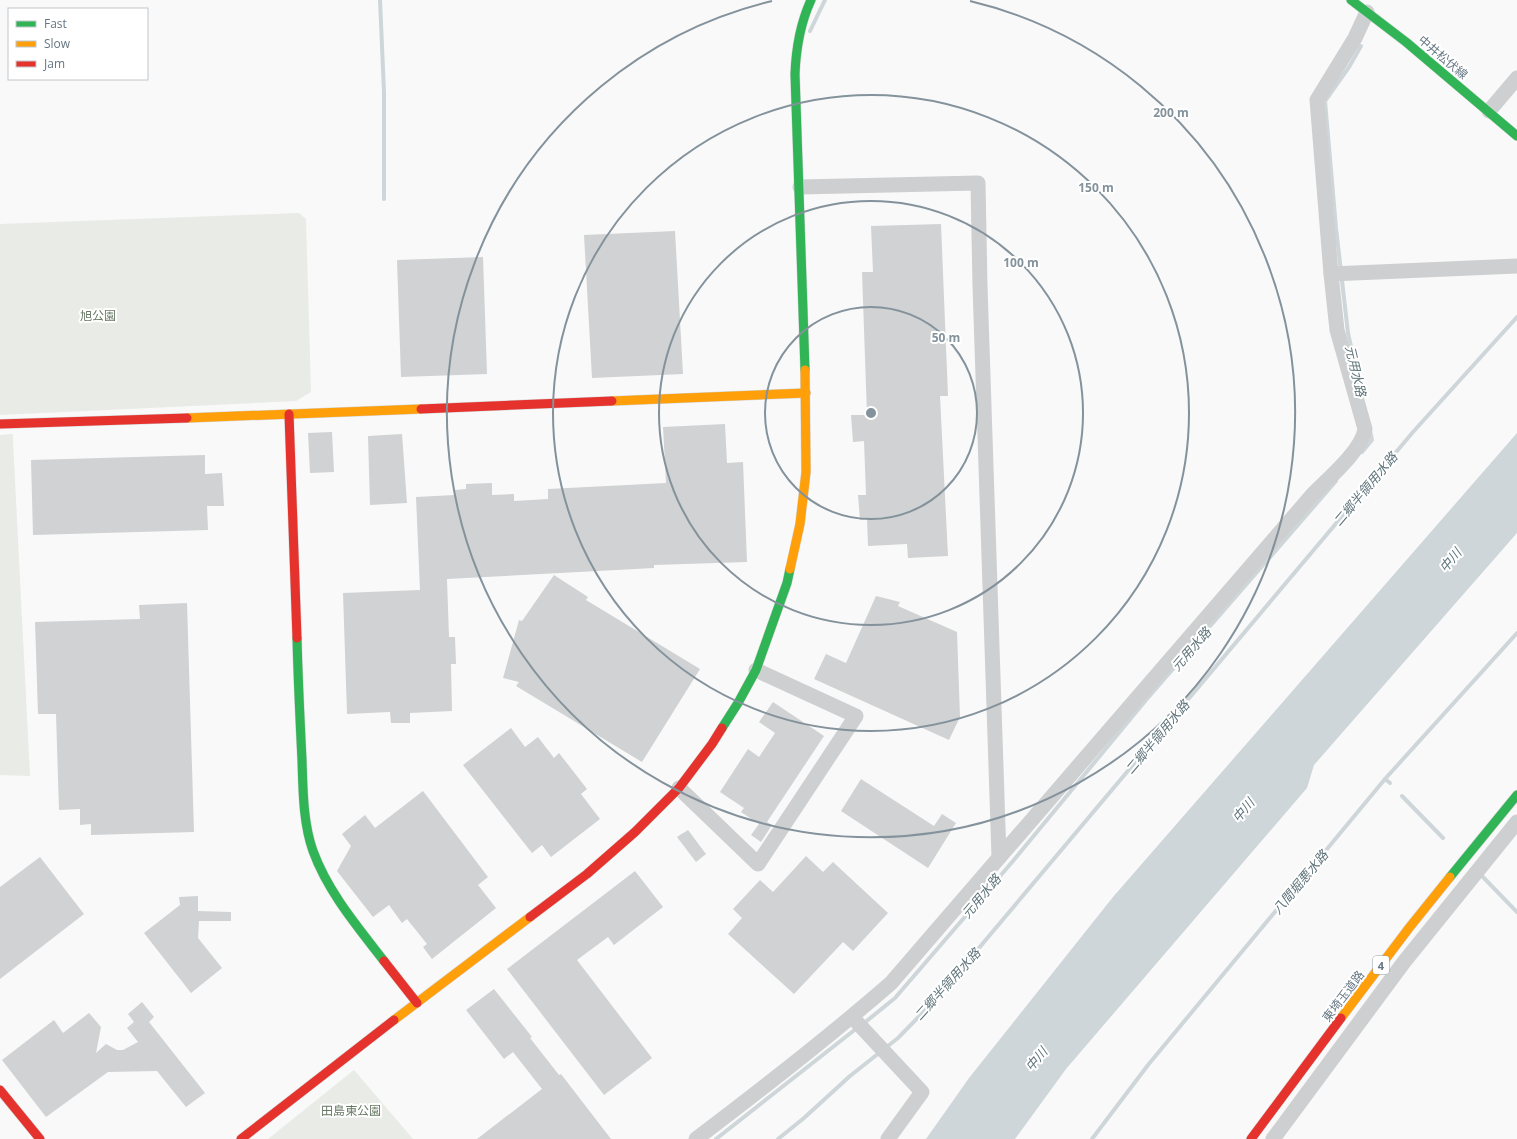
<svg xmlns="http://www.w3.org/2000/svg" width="1517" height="1139" font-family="'Open Sans','Noto Sans JP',sans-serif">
  <rect width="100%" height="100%" fill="#f9f9f9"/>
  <!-- green -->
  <g fill="#e8ebe6">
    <path d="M299,213L306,219L311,392L296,401L0,415V224Z"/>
    <path d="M13,434V441L30,776L0,775V435Z"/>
    <path d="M354,1070L413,1139H268Z"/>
  </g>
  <!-- water -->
  <path fill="#ced6d9" d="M1517,433V533L1314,765L1307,788L1066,1069L1015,1139H926L969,1078L1113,897Z"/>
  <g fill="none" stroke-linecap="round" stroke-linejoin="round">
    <!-- stream -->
    <g stroke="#ced6d9" stroke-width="4">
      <path d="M380,0L384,92V199"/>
      <path d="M810,31L825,0"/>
      <path d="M1358,378L1348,333L1336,228L1325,101L1349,67L1361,46"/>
      <path d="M1362,452L1372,440L1370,431"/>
      <path d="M1385,779L1390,783"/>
      <path d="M1402,796L1443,838"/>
      <path d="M1482,876L1517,912"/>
      <path d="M863,1024L895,998L1013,861L1146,700L1336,481"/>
      <path d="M716,1139L857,1028"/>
      <path d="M778,1139L804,1118L850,1076L898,1038L936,999L1413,432L1517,317"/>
      <path d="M1092,1139L1148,1065L1385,779L1517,633"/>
    </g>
  </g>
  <!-- building -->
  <g fill="#d0d2d3">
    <path d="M941,224L948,396H940L948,556L908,558L907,544L868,546L867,519L860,520L858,495H866L864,441L853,442L851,415H867L862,272H873L871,226Z"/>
    <path d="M675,231L683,374L592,378L584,235Z"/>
    <path d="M483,257L487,374L401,377L397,260Z"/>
    <path d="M725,424L727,463L743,462L747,562L654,565V568L447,579L449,637H455L456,664H451L452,711L410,713V723H391L390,712L347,714L343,593L420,590L416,497L455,495V490L466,489V484L492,483V495L514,494V501L548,499V489L666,483L663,427Z"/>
    <path d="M332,432L334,472L310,473L308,433Z"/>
    <path d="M402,434L407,503L370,505L368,436Z"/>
    <path d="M205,455V474L222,473L224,506H207L208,530L33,535L31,460Z"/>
    <path d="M554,575L588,597L586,600L700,669L642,762L516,686L519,682L503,678L519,620L522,621Z"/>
    <path d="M876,596L900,602L898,606L957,632L960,717L949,740L814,679L826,654L846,663Z"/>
    <path d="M187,603L194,832L91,835V824L80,825V809L59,810L56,714H38L35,622L140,619L139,605Z"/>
    <path d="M773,702L824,736L767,822L772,825L761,842L751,835L759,824L741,812L744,808L720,792L748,749L759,757L775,733L759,722Z"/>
    <path d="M511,728L525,747L538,737L554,758L559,753L587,789L581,794L600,819L551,857L542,845L532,853L463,765Z"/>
    <path d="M861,779L934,826L942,814L956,823L928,868L841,811Z"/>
    <path d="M423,791L488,877L478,885L496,908L432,959L423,947L427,944L407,919L402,923L389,905L373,917L337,871L351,846L342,834L365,815L375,828Z"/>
    <path d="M688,830L706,854L696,862L677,837Z"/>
    <path d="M806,856L823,872L833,862L888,913L853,951L843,942L794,994L728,934L742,918L733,909L760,880L773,892Z"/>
    <path d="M40,857L84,914L0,979V887Z"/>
    <path d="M635,871L663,907L614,945L608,937L577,960L652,1058L604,1095L507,969Z"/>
    <path d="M198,896V911L231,912V921H199L198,938L222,968L191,993L144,933L180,905L179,897Z"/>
    <path d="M494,989L532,1037L530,1038L559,1075L561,1074L611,1139H477L542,1089L513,1052L504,1059L466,1010Z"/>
    <path d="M142,1002L154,1017L149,1022L205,1093L186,1107L157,1071L108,1072L46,1117L2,1060L54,1020L63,1033L89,1013L101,1027L96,1053L106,1044L117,1050H123L138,1042L127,1028L134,1022L128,1014Z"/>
  </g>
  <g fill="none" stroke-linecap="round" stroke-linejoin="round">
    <!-- fast casing -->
    <g stroke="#d5d6d7" stroke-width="10">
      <g id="fast">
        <path d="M1351,0L1406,42L1517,136"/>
        <path d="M805,370L795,74C796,48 800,24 811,0"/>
        <path d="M297,638C298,679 300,720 302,760C303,790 303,823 313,851C328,892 357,926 384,961"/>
        <path d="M722,728L738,703L756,670L787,583L790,569"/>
        <path d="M1450,877L1517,795"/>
      </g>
    </g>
    <!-- slow casing -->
    <g stroke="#d5d6d7" stroke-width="10">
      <g id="slow">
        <path d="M612,401L806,393"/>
        <path d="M187,418L421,409"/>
        <path d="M790,569L800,524L806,472L805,370"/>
        <path d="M1341,1018L1409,928L1450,877"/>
        <path d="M394,1020L530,917"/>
      </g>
    </g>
    <!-- jam casing -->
    <g stroke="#d5d6d7" stroke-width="10">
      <g id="jam">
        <path d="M421,409L612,401"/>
        <path d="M289,414L297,638"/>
        <path d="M0,424L187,418"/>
        <path d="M530,917L587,874L635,832L679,788L712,744L722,728"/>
        <path d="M384,961L417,1003"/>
        <path d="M0,1090L40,1139"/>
        <path d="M241,1139L394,1020"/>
        <path d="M1251,1139L1341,1018"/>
      </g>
    </g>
    <!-- street -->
    <g stroke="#cecfd0" stroke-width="15">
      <path d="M1489,111L1517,78"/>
      <path d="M800,187L978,183L980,286L999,857"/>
      <path d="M1331,274L1517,266"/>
      <path d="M679,788L758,864L856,716L756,670"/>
      <path d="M852,1017L922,1092L888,1139"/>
      <path d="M696,1139C762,1089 828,1038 891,983L1313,494C1329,478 1362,450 1365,429L1337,330L1331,274L1317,100L1355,38L1367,12"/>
      <path d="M1273,1139L1404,962L1517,822"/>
    </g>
    <!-- fast -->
    <use href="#fast" stroke="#30b455" stroke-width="9"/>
    <!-- slow -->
    <use href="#slow" stroke="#ff9f0a" stroke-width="9"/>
    <!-- jam -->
    <use href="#jam" stroke="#e5322d" stroke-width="9"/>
  </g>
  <!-- distance rings -->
  <g fill="none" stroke="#84929c" stroke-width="2">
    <circle cx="871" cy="413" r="106"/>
    <circle cx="871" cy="413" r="212"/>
    <circle cx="871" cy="413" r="318"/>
    <path d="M970 1A424 424 0 1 1 772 1"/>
  </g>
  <g text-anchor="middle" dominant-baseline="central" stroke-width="4" stroke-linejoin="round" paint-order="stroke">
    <!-- shield labels -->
    <rect fill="#fff" stroke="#939fa8" stroke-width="1" x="1373" y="956" width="16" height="18" rx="3"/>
    <g font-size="11" font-weight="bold" fill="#657683">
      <text x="1381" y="965">4</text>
    </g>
    <!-- street labels -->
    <g font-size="12" fill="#657683" stroke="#fff">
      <text transform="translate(1443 57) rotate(40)">中井松伏線</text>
      <text transform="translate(1343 996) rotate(-53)">東埼玉道路</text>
    </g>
    <!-- park labels -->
    <g font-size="12" fill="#687a64" stroke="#fff">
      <text x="98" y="315">旭公園</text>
      <text x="351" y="1110">田島東公園</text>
    </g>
    <!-- water labels -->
    <g font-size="13" font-style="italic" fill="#60757c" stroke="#fff">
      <text transform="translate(1356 371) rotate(77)">元用水路</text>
      <text transform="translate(1365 489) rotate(-50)">二郷半領用水路</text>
      <text transform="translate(1450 560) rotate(-50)">中川</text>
      <text transform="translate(1191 649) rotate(-49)">元用水路</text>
      <text transform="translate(1157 737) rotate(-50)">二郷半領用水路</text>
      <text transform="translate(1243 810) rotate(-50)">中川</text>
      <text transform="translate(1300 882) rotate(-50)">八間堀悪水路</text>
      <text transform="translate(981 896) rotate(-50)">元用水路</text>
      <text transform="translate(947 984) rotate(-48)">二郷半領用水路</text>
      <text transform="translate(1036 1059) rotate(-50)">中川</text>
    </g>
  </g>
  <circle cx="871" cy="413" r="6" fill="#84929c" stroke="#fff" stroke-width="2"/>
  <g font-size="12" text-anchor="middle" font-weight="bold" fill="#84929c" stroke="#fff" stroke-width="4" stroke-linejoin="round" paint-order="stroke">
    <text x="1171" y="117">200 m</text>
    <text x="1096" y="192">150 m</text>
    <text x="1021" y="267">100 m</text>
    <text x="946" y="342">50 m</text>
  </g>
  <!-- legend -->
  <rect x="8" y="8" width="140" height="72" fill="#ffffff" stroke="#c1c8cd"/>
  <rect x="16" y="21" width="20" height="6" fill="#30b455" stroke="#c1c8cd"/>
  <text x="44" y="28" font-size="12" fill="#657683">Fast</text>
  <rect x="16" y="41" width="20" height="6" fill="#ff9f0a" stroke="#c1c8cd"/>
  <text x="44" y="48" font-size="12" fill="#657683">Slow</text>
  <rect x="16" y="61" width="20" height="6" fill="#e5322d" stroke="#c1c8cd"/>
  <text x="44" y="68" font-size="12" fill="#657683">Jam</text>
</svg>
